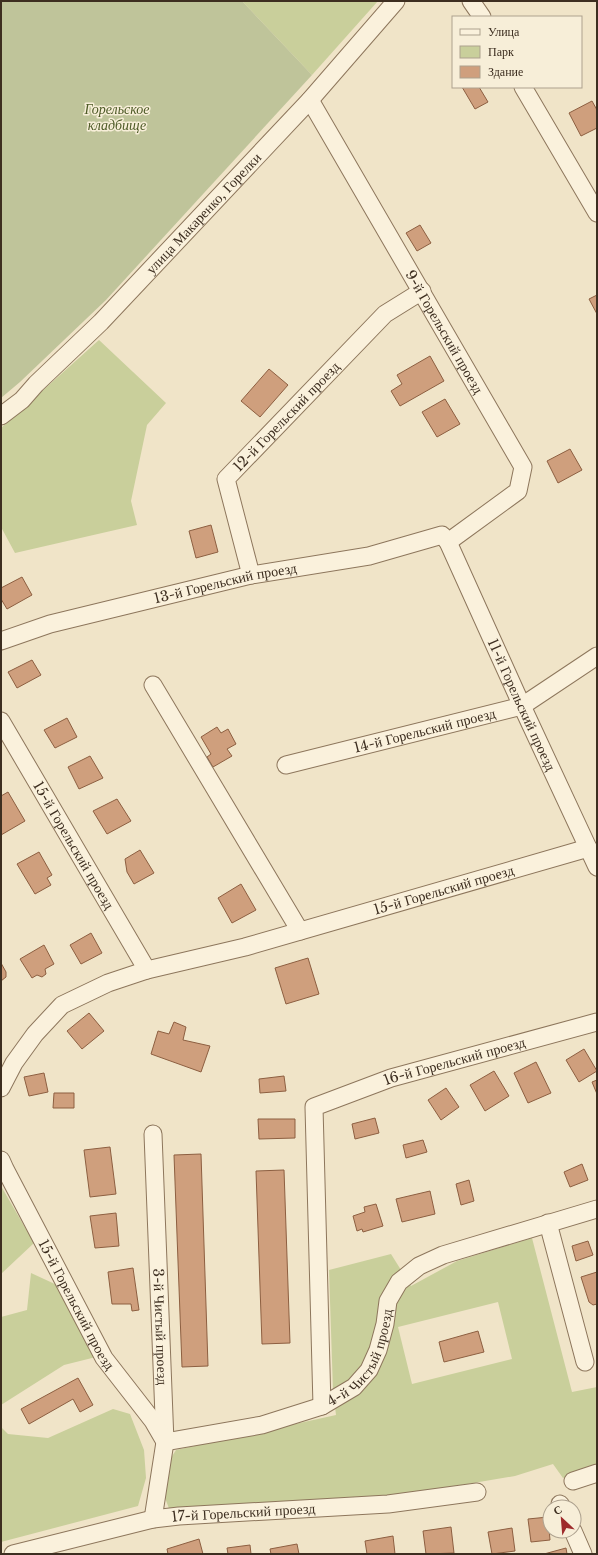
<svg xmlns="http://www.w3.org/2000/svg" width="598" height="1555" font-family="'Libre Baskerville',serif">
  <rect width="100%" height="100%" fill="#f0e4c8"/>
  <!-- green -->
  <g fill="#c9cf9b" fill-rule="evenodd">
    <path d="M242,1H378L312,75Z"/>
    <path d="M99,340L166,403L147,425L131,501L137,525L15,553L1,527V428Z"/>
    <path d="M1,1186L34,1243L1,1274Z"/>
    <path d="M532,1238L572,1392L597,1387V1466L563,1478L553,1464L515,1476L391,1497L170,1511L165,1498L171,1458L176,1450L336,1415L333,1391L329,1270L391,1254L411,1286L457,1261ZM498,1302L512,1359L412,1384L398,1327Z"/>
    <path d="M31,1273L57,1285L96,1357L64,1365L1,1405V1317L27,1310Z"/>
    <path d="M113,1409L130,1414L144,1450L146,1478L138,1506L1,1542V1427L8,1434L48,1438Z"/>
  </g>
  <!-- cemetery -->
  <path fill="#bfc49a" d="M1,1H242L312,75L106,300L20,382L1,398Z"/>
  <!-- building -->
  <g fill="#cf9f7d" stroke="#8d5f41">
    <path d="M462,87H479L488,102L475,109Z"/>
    <path d="M592,101L597,110V128L581,136L569,113Z"/>
    <path d="M420,225L431,243L417,251L406,233Z"/>
    <path d="M597,295V314L589,299Z"/>
    <path d="M430,356L444,381L400,406L391,391L402,384L397,375Z"/>
    <path d="M269,369L288,385L260,417L241,401Z"/>
    <path d="M445,399L460,424L437,437L422,412Z"/>
    <path d="M570,449L582,470L558,483L547,461Z"/>
    <path d="M211,525L218,552L196,558L189,531Z"/>
    <path d="M22,577L32,595L7,609L1,599V588Z"/>
    <path d="M32,660L41,675L17,688L8,672Z"/>
    <path d="M67,718L77,737L55,748L44,730Z"/>
    <path d="M217,727L221,733L228,729L236,744L227,749L232,756L213,767L207,757L211,754L201,737Z"/>
    <path d="M90,756L103,778L79,789L68,767Z"/>
    <path d="M8,792L25,821L1,835V796Z"/>
    <path d="M117,799L131,821L107,834L93,811Z"/>
    <path d="M140,850L154,873L134,884L127,872L125,859Z"/>
    <path d="M39,852L52,875L47,878L51,885L35,894L17,864Z"/>
    <path d="M241,884L256,910L232,923L218,898Z"/>
    <path d="M91,933L102,953L81,964L70,945Z"/>
    <path d="M44,945L54,964L45,969L46,974L42,977L37,975L32,978L20,959Z"/>
    <path d="M308,958L319,994L286,1004L275,968Z"/>
    <path d="M1,963L6,972V977L1,981Z"/>
    <path d="M89,1013L104,1031L82,1049L67,1031Z"/>
    <path d="M174,1022L186,1027L183,1040L210,1046L201,1072L151,1054L158,1031L169,1034Z"/>
    <path d="M584,1049L597,1071L579,1082L566,1060Z"/>
    <path d="M536,1062L551,1093L528,1103L514,1073Z"/>
    <path d="M494,1071L509,1096L485,1111L470,1085Z"/>
    <path d="M44,1073L48,1092L29,1096L24,1077Z"/>
    <path d="M284,1076L286,1091L260,1093L259,1079Z"/>
    <path d="M597,1080V1094L592,1082Z"/>
    <path d="M446,1088L459,1107L441,1120L428,1100Z"/>
    <path d="M54,1093H74V1108H53Z"/>
    <path d="M375,1118L379,1133L355,1139L352,1124Z"/>
    <path d="M258,1119H295V1138L259,1139Z"/>
    <path d="M423,1140L427,1152L406,1158L403,1145Z"/>
    <path d="M110,1147L116,1194L90,1197L84,1150Z"/>
    <path d="M201,1154L208,1366L182,1367L174,1155Z"/>
    <path d="M582,1164L588,1180L570,1187L564,1172Z"/>
    <path d="M284,1170L290,1343L262,1344L256,1171Z"/>
    <path d="M469,1180L474,1201L461,1205L456,1184Z"/>
    <path d="M430,1191L435,1214L402,1222L396,1199Z"/>
    <path d="M376,1204L383,1226L363,1232L362,1229L357,1231L353,1216L365,1212L364,1207Z"/>
    <path d="M116,1213L119,1246L95,1248L90,1216Z"/>
    <path d="M588,1241L593,1255L576,1261L572,1246Z"/>
    <path d="M133,1268L139,1310L132,1311L131,1304H112L108,1272Z"/>
    <path d="M597,1272V1304L593,1305L589,1302L581,1277Z"/>
    <path d="M478,1331L484,1352L444,1362L439,1342Z"/>
    <path d="M78,1378L93,1405L80,1412L73,1399L29,1424L21,1409Z"/>
    <path d="M548,1517L550,1540L531,1542L528,1519Z"/>
    <path d="M451,1527L454,1553L426,1554L423,1531Z"/>
    <path d="M512,1528L515,1551L492,1554L488,1532Z"/>
    <path d="M393,1536L395,1554H367L365,1541Z"/>
    <path d="M199,1539L203,1554H168L167,1549Z"/>
    <path d="M297,1544L299,1554H271L270,1549Z"/>
    <path d="M250,1545L251,1554H228L227,1548Z"/>
    <path d="M566,1548L567,1554H544Z"/>
  </g>
  <g fill="none" stroke-linecap="round" stroke-linejoin="round">
    <!-- minor casing -->
    <g stroke="#8d765c" stroke-width="19">
      <g id="minor">
        <path d="M471,1L482,17"/>
        <path d="M523,87L597,213"/>
        <path id="s1" d="M310,100L523,467L518,491L448,542"/>
        <path id="s2" d="M1,416L22,400L36,384L101,322L310,100L396,1"/>
        <path id="s3" d="M251,575L226,479L385,314L422,291"/>
        <path id="s4" d="M1,641L50,624L251,575L369,556L442,535L448,542L522,706L597,867"/>
        <path d="M153,685L300,931"/>
        <path id="s5" d="M1,721L147,970L245,947L588,848"/>
        <path id="s6" d="M286,765L522,706L597,656"/>
        <path d="M1,1088L14,1063L35,1034L62,1005L108,983L147,970"/>
        <path id="s7" d="M153,1134L165,1442L153,1519"/>
        <path id="s8" d="M1,1160L5,1169L104,1358L153,1421L164,1440"/>
        <path d="M548,1223L585,1362"/>
        <path id="s9" d="M322,1406L314,1107L391,1078L597,1022"/>
        <path id="s10" d="M165,1442L262,1425L322,1406L354,1387L369,1370L378,1350L385,1324L388,1301L399,1282L419,1266L443,1255L597,1209"/>
        <path d="M573,1481L597,1473"/>
        <path d="M560,1504L562,1507"/>
        <path d="M573,1531L583,1554"/>
        <path id="s11" d="M13,1554L153,1519L179,1516L388,1504L477,1492"/>
      </g>
    </g>
    <!-- minor -->
    <use href="#minor" stroke="#faf1dc" stroke-width="17"/>
  </g>
  <g text-anchor="middle" dominant-baseline="central" stroke-width="3" stroke-linejoin="round" paint-order="stroke">
    <!-- park labels -->
    <g font-size="14" font-style="italic" fill="#4d5a26" stroke="#f7eed8">
      <text x="117" y="109">Горельское<tspan x="117" dy="16">кладбище</tspan></text>
    </g>
    <!-- street labels -->
    <g font-size="14" fill="#3d2e20" stroke="#f7eed8">
      <text stroke="none"><textPath href="#s2" startOffset="287">улица Макаренко, Горелки</textPath></text>
      <text stroke="none"><textPath href="#s1" startOffset="268">9-й Горельский проезд</textPath></text>
      <text stroke="none"><textPath href="#s3" startOffset="186">12-й Горельский проезд</textPath></text>
      <text stroke="none"><textPath href="#s4" startOffset="232">13-й Горельский проезд</textPath></text>
      <text stroke="none"><textPath href="#s4" startOffset="642">11-й Горельский проезд</textPath></text>
      <text stroke="none"><textPath href="#s6" startOffset="143">14-й Горельский проезд</textPath></text>
      <text stroke="none"><textPath href="#s5" startOffset="144">15-й Горельский проезд</textPath></text>
      <text stroke="none"><textPath href="#s5" startOffset="596">15-й Горельский проезд</textPath></text>
      <text stroke="none"><textPath href="#s9" startOffset="447">16-й Горельский проезд</textPath></text>
      <text stroke="none"><textPath href="#s8" startOffset="163">15-й Горельский проезд</textPath></text>
      <text stroke="none"><textPath href="#s7" startOffset="193">3-й Чистый проезд</textPath></text>
      <text stroke="none"><textPath href="#s10" startOffset="227">4-й Чистый проезд</textPath></text>
      <text stroke="none"><textPath href="#s11" startOffset="235">17-й Горельский проезд</textPath></text>
    </g>
  </g>
  <!-- border -->
  <rect width="598" height="1555" fill="none" stroke="#3d2e20" stroke-width="4"/>
  <!-- legend -->
  <rect x="452" y="16" width="130" height="72" fill="#f7eed8" stroke="#ada18e"/>
  <rect x="460" y="29" width="20" height="6" fill="#faf1dc" stroke="#ada18e"/>
  <text x="488" y="36" font-size="12" fill="#3d2e20">Улица</text>
  <rect x="460" y="46" width="20" height="12" fill="#c9cf9b" stroke="#ada18e"/>
  <text x="488" y="56" font-size="12" fill="#3d2e20">Парк</text>
  <rect x="460" y="66" width="20" height="12" fill="#cf9f7d" stroke="#ada18e"/>
  <text x="488" y="76" font-size="12" fill="#3d2e20">Здание</text>
  <!-- north arrow -->
  <g transform="translate(562 1519) rotate(334)"><circle r="19" fill="#f7eed8" stroke="#ada18e"/>
  <path d="M0-3L7 15L0 10L-7 15Z" fill="#9e2a2b"/>
  <text y="-6" font-size="11" font-weight="bold" text-anchor="middle" fill="#3d2e20">С</text>
  </g>
</svg>
